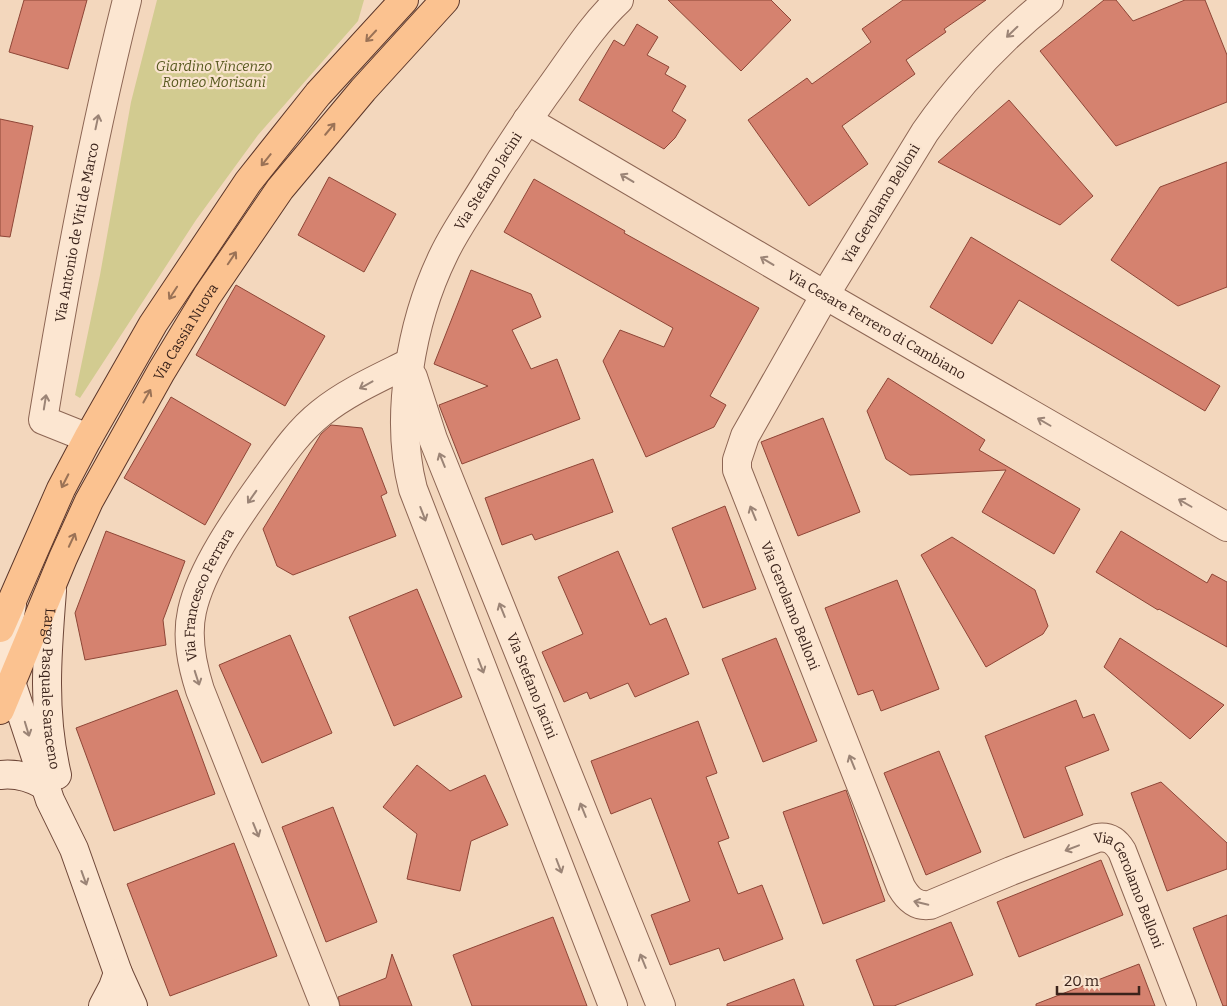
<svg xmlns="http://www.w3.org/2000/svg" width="1227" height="1006" font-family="Bitter,serif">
  <rect width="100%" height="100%" fill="#f3d7bd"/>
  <!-- green -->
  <path fill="#d2cb90" d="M157,0H364L358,21L258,135L196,220L80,398L75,395L100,275L131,102Z"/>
  <!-- building -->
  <g fill="#d5826f" stroke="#8e4637">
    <path d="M24,0H87L68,69L9,52Z"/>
    <path d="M668,0H771L791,20L741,71Z"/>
    <path d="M903,0H986L944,29L946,32L906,60L915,74L842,126L868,164L809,206L748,120L807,78L812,84L871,42L862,29Z"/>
    <path d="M1104,0H1116L1133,21L1185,0H1205L1227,55V102L1116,146L1040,51Z"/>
    <path d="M637,24L658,37L647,55L669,67L665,74L686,86L672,111L686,120L675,138L664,149L579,100L614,40L624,46Z"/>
    <path d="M1009,100L1093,196L1060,225L938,162Z"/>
    <path d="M0,119L33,126L10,237L0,236Z"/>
    <path d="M1227,162V287L1178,306L1111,260L1160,187Z"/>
    <path d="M329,177L396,214L364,272L298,235Z"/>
    <path d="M534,179L625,231L624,233L759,308L710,396L726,405L714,427L646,457L603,361L620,330L664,347L673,328L504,232Z"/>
    <path d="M971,237L1220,386L1205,411L1019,300L992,344L930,307Z"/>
    <path d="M471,270L531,294L541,317L512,330L531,369L557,359L580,419L462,464L439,405L488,386L434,364Z"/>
    <path d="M236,285L325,336L285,406L196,355Z"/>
    <path d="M888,378L985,440L979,450L1080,509L1054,554L982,512L1006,470L910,475L886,459L867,411Z"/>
    <path d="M171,397L251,444L205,525L124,478Z"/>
    <path d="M823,418L860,512L798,536L761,442Z"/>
    <path d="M331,425L362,428L387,493L381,496L396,536L293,575L277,566L263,529L321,434Z"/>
    <path d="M593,459L613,512L535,540L532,534L502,545L485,498Z"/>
    <path d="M725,506L756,589L703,608L672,528Z"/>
    <path d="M106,531L185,561L163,620L166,645L85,660L75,613Z"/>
    <path d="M1121,531L1207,583L1212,574L1227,582V647L1159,609L1158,610L1096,572Z"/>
    <path d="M952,537L1035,590L1048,626L1043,634L986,667L921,555Z"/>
    <path d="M618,551L650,625L666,618L689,674L635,697L628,683L590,699L587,692L564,702L542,652L583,634L558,577Z"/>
    <path d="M897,580L939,689L881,711L873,690L858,695L825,608Z"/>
    <path d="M417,589L462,697L394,726L349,617Z"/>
    <path d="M290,635L332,733L262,763L219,665Z"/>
    <path d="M776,638L817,741L763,762L722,659Z"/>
    <path d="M1120,638L1224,705L1190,739L1104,667Z"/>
    <path d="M177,690L215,794L114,831L76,728Z"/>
    <path d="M1076,700L1083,718L1094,714L1109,750L1065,767L1083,815L1024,838L985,736Z"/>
    <path d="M698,721L717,773L706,777L729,838L718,842L738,894L762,885L783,939L724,961L719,948L670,965L651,915L690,901L651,798L611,814L591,761Z"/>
    <path d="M939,751L981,852L926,875L884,773Z"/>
    <path d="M417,765L450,791L485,775L508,825L471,841L460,891L407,879L417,834L383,807Z"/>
    <path d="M1161,782L1227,843V869L1167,891L1131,793Z"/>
    <path d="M846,790L885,901L823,924L783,812Z"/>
    <path d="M333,807L377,922L326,942L282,827Z"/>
    <path d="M234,843L277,956L170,996L127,884Z"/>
    <path d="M1101,860L1123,915L1019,957L997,902Z"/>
    <path d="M1227,915V1006H1223L1193,928Z"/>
    <path d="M553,917L587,1006H472L453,955Z"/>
    <path d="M951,922L973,975L894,1006H874L856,960Z"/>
    <path d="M392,954L412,1006H340L338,997L386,978Z"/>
    <path d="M1139,964L1155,1006H1036V1004Z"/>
    <path d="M794,979L804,1006H727V1004Z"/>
  </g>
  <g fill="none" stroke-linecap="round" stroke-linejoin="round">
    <!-- street casing -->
    <g stroke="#8d6654" stroke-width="30">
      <g id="street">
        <path id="s1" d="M1049,0C1002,38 960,82 925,132L825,295L745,436L737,460V470L901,887C908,899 916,907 930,905L1011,871L1097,838C1109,836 1116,841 1122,851L1182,1006"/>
        <path id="s2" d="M527,120L825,295L1227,527"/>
        <path id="s3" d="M413,377L433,439L661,1006"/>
        <path id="s4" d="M88,438L43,420C66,279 92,139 127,0"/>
        <path id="s5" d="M325,1006L200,690C192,665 186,638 192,611C201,569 237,518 262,483C280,458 297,432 321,413C347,392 379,378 409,363"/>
        <path id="s6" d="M613,1006L413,489C394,417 411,321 444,254C454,233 468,213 481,192C501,159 522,127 545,95C569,63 590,27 619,0"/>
      </g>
    </g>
    <!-- secondary casing -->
    <g stroke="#6e4738" stroke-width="30">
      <g id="secondary">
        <path id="s7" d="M52,591C47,653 42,713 57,775"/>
        <path d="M12,604C6,635 4,650 11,682L50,800L74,849L118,973L133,1006"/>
        <path d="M0,775C17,773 30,777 44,785"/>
        <path d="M103,1006L113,987L118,973"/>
      </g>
    </g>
    <!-- primary casing -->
    <g stroke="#5a3529" stroke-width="30">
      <g id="primary">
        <path d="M0,628L61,489L88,438L153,324L248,182L318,94L404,0"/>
        <path id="s8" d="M0,710L63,558L89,501L161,372L207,296L280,189L363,90L445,0"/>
      </g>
    </g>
    <!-- street -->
    <use href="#street" stroke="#fce6d1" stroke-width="28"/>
    <!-- secondary -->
    <use href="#secondary" stroke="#fce6d1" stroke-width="28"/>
    <!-- primary -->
    <use href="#primary" stroke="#fbc290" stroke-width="28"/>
  </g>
  <!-- one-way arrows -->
  <defs><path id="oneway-shaft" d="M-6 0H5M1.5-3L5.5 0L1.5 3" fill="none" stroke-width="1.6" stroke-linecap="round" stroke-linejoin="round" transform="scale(1.25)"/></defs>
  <g stroke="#9b8476">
    <use href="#oneway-shaft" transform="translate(1012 32) rotate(136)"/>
    <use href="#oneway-shaft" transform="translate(97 122) rotate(-78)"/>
    <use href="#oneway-shaft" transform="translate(627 178) rotate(-149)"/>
    <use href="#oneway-shaft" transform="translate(767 261) rotate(-149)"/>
    <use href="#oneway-shaft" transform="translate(366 385) rotate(151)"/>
    <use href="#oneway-shaft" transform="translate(45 402) rotate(-81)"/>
    <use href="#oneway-shaft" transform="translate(1044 422) rotate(-150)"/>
    <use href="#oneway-shaft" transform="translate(442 460) rotate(-112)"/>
    <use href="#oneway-shaft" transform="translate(252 497) rotate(125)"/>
    <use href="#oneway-shaft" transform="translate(1185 503) rotate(-150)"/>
    <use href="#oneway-shaft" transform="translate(753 513) rotate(-112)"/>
    <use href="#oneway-shaft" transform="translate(423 514) rotate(69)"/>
    <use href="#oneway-shaft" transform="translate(502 610) rotate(-112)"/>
    <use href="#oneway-shaft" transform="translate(481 666) rotate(69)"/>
    <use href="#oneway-shaft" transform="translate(197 678) rotate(72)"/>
    <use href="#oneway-shaft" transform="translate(27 729) rotate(73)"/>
    <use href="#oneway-shaft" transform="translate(852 762) rotate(-112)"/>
    <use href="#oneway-shaft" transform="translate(583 810) rotate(-112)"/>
    <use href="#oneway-shaft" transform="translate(256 830) rotate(68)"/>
    <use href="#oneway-shaft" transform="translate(1072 848) rotate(159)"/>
    <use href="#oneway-shaft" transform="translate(559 866) rotate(69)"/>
    <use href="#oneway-shaft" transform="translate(84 878) rotate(70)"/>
    <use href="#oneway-shaft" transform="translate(921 903) rotate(-167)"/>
    <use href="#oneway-shaft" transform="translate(643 961) rotate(-112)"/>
  </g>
  <g stroke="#9a7256">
    <use href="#oneway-shaft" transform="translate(371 36) rotate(133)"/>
    <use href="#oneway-shaft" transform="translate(330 129) rotate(-50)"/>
    <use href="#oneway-shaft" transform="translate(266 160) rotate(129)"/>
    <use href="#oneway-shaft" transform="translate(232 258) rotate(-56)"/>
    <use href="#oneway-shaft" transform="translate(173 293) rotate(123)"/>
    <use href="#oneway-shaft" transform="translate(147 396) rotate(-61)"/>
    <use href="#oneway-shaft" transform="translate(65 481) rotate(117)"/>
    <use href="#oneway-shaft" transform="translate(72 540) rotate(-65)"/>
  </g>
  <g text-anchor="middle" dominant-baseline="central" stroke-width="4.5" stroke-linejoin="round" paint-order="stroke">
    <!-- park labels -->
    <g font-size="14" font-style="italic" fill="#57591f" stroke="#f9e3ce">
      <text x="214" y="66">Giardino Vincenzo<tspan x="214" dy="16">Romeo Morisani</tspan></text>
    </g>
    <!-- street labels -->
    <g font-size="14" fill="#3a231b" stroke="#f9e3ce">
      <text stroke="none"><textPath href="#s6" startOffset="881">Via Stefano Jacini</textPath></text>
      <text transform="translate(881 204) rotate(-59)">Via Gerolamo Belloni</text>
      <text stroke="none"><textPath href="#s4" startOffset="239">Via Antonio de Viti de Marco</textPath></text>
      <text stroke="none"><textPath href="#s2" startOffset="405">Via Cesare Ferrero di Cambiano</textPath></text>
      <text stroke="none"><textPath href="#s8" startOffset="422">Via Cassia Nuova</textPath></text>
      <text stroke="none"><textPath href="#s5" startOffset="440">Via Francesco Ferrara</textPath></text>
      <text stroke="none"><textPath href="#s1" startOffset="716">Via Gerolamo Belloni</textPath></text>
      <text stroke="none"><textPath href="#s3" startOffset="331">Via Stefano Jacini</textPath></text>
      <text stroke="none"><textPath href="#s7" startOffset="98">Largo Pasquale Saraceno</textPath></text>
      <text stroke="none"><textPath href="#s1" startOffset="1300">Via Gerolamo Belloni</textPath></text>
    </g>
  </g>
  <!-- scale -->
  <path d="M1057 986v8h82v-8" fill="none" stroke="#3a231b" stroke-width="2.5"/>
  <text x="1064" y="986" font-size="15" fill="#3a231b" stroke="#f9e3ce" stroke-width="4" paint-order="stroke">20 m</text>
</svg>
